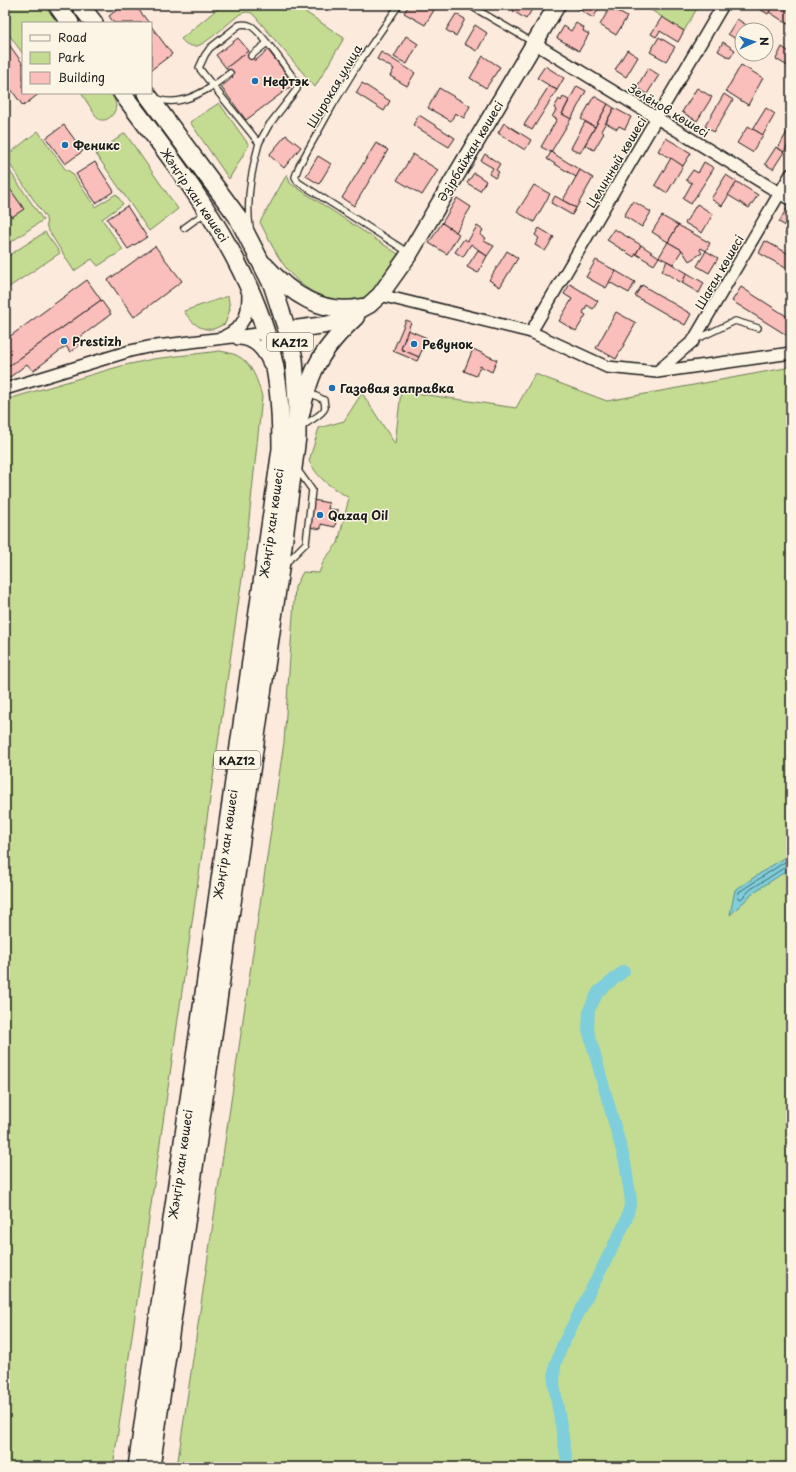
<svg xmlns="http://www.w3.org/2000/svg" width="796" height="1472" font-family="'Playpen Sans',sans-serif">
  <rect width="100%" height="100%" fill="#fceadd"/>
  <filter id="ink" filterUnits="userSpaceOnUse"><feTurbulence type="fractalNoise" baseFrequency=".025" numOctaves="2"/><feDisplacementMap in="SourceGraphic" scale="8" xChannelSelector="R" yChannelSelector="G"/><feConvolveMatrix kernelMatrix="1 2 1 2 8 2 1 2 1" color-interpolation-filters="sRGB"/></filter>
  <g filter="url(#ink)">
    <!-- green -->
    <g fill="#c4dc92" stroke="#707c57">
      <path d="M5,5H44L58,23H23V54L5,29Z"/>
      <path d="M222,5H295L344,38L315,87L253,14C248,11 245,12 240,14C231,21 206,44 197,46C190,47 185,44 181,39Z"/>
      <path d="M643,5H699L684,31Z"/>
      <path d="M82,93H109C111,95 114,98 115,101C119,111 108,124 98,119L83,96Z"/>
      <path d="M130,93H138L171,138L166,142Z"/>
      <path d="M219,103L249,145L229,179L190,122Z"/>
      <path d="M38,131L65,169L72,173L95,207L116,194L123,204L102,219L123,250L98,266L92,259L74,271L47,228L46,218L5,157Z"/>
      <path d="M125,133L178,209L149,231L96,154Z"/>
      <path d="M5,164L43,220L5,246L6,235Z"/>
      <path d="M287,174L290,183L398,254C391,267 385,282 373,292C363,300 351,301 339,300C294,294 278,258 260,222Z"/>
      <path d="M45,232L60,253L9,287L5,281V258Z"/>
      <path d="M228,296L230,309L225,324C221,325 217,328 213,329C200,331 190,321 184,311Z"/>
      <path d="M220,351C225,352 231,353 236,355C252,362 258,381 262,397L245,557L113,1467H5V400L121,366L153,359Z"/>
      <path d="M791,367V1467H177L284,742L295,587L303,572L319,573L324,560L338,543L349,498C330,486 320,481 309,461L319,428L344,421L362,393L395,444L401,391L516,408L535,374L607,401Z"/>
    </g>
    <!-- water -->
    <path fill="#7fcedb" stroke="#57878f" d="M791,853V868L754,892L730,915L735,890Z"/>
    <g fill="none" stroke-linecap="round" stroke-linejoin="round">
      <!-- shore -->
      <path stroke="#446368" stroke-width="1" d="M791,858L739,892L738,898L741,899L751,889L787,866L791,865"/>
      <!-- canal -->
      <path stroke="#7fcedb" stroke-width="12" d="M568,1467L554,1384L555,1365L562,1346L626,1221L631,1201L625,1162L588,1030L589,1010L598,992L624,971"/>
    </g>
    <!-- building -->
    <g fill="#fabebb" stroke="#1c1c1c">
      <path d="M123,5H135L149,23H114L109,16Z"/>
      <path d="M409,5H437L425,25L404,13Z"/>
      <path d="M516,5H535L526,19L513,11Z"/>
      <path d="M579,5H601L593,18L577,8Z"/>
      <path d="M753,5H774L768,14Z"/>
      <path d="M774,5H779L791,12V26L769,12Z"/>
      <path d="M610,7L627,17L616,35L600,25Z"/>
      <path d="M456,14L465,19L456,36L446,30Z"/>
      <path d="M662,17L684,31L678,42L660,31L656,37L651,34Z"/>
      <path d="M737,19L754,30H742V43L728,34Z"/>
      <path d="M576,23L584,28L583,31L589,34L579,51L557,38L564,26L571,31Z"/>
      <path d="M475,25L487,33L477,51L464,44Z"/>
      <path d="M151,26L172,54L151,70Z"/>
      <path d="M406,36L418,44L407,64L394,57Z"/>
      <path d="M659,37L675,47L666,61L650,52Z"/>
      <path d="M238,38L249,51L226,68L216,55Z"/>
      <path d="M5,39L23,64V93H40L23,106L5,81Z"/>
      <path d="M723,42L735,50L730,58L718,51Z"/>
      <path d="M782,47L791,53V68L776,59Z"/>
      <path d="M268,50L294,84L246,120L221,87L233,77L226,68L248,51L255,61Z"/>
      <path d="M627,50L638,57L626,77L615,70Z"/>
      <path d="M381,52L415,73L407,86L390,76L394,69L377,59Z"/>
      <path d="M483,56L500,67L486,88L470,78Z"/>
      <path d="M741,65L763,78L748,105L726,91Z"/>
      <path d="M545,66L564,78L557,90L537,78Z"/>
      <path d="M648,68L659,75L647,94L637,87Z"/>
      <path d="M362,83L390,101L384,111L356,93Z"/>
      <path d="M549,86L557,90L532,130L524,125Z"/>
      <path d="M577,86L586,91L571,119L562,114Z"/>
      <path d="M439,88L470,106L464,118L455,113L451,121L428,108Z"/>
      <path d="M697,88L712,97L697,121L682,112Z"/>
      <path d="M724,94L733,100L714,132L705,126Z"/>
      <path d="M594,96L608,104L595,127L581,119Z"/>
      <path d="M563,97L569,100L562,114L571,119L551,152L541,147L557,119L552,117L556,110L554,108L559,99L561,101Z"/>
      <path d="M608,104L614,108L601,131L604,133L594,150L585,145Z"/>
      <path d="M614,108L631,117L625,129L619,126L617,129L606,123Z"/>
      <path d="M766,108L775,114L763,135L753,129Z"/>
      <path d="M419,115L455,138L449,147L413,125Z"/>
      <path d="M585,122L595,127L580,153L571,148Z"/>
      <path d="M504,123L531,140L525,150L498,133Z"/>
      <path d="M64,125L83,151L65,164L46,138Z"/>
      <path d="M791,125V139L784,152L778,148Z"/>
      <path d="M748,126L763,135L752,152L737,143Z"/>
      <path d="M286,135L301,147L284,168L269,155Z"/>
      <path d="M666,138L691,153L683,166L658,151Z"/>
      <path d="M376,143L388,150L354,206L342,198Z"/>
      <path d="M776,147L784,152L773,169L765,164Z"/>
      <path d="M551,152L580,170L576,177L547,159Z"/>
      <path d="M413,154L438,170L422,195L397,180Z"/>
      <path d="M485,154L500,164L496,170L499,172L495,178L489,174L493,168L481,161Z"/>
      <path d="M318,156L331,164L319,184L306,176Z"/>
      <path d="M671,158L683,166L667,193L655,185Z"/>
      <path d="M95,162L114,191L96,203L76,174Z"/>
      <path d="M704,162L714,168L691,204L683,199L692,183L686,180L693,170L698,173Z"/>
      <path d="M580,170L593,178L576,208L563,200Z"/>
      <path d="M474,173L486,181L480,191L467,183Z"/>
      <path d="M726,175L737,182L722,206L711,199Z"/>
      <path d="M737,182L758,195L749,208L728,195Z"/>
      <path d="M534,185L550,194L534,222L517,212Z"/>
      <path d="M10,189L24,209L12,217L5,207V193Z"/>
      <path d="M555,196L576,208L572,215L551,203Z"/>
      <path d="M457,198L471,207L456,232L442,223Z"/>
      <path d="M633,201L651,212L642,227L624,216Z"/>
      <path d="M697,204L713,214L702,233L685,223Z"/>
      <path d="M127,206L147,237L128,249L107,219Z"/>
      <path d="M787,208L791,210V238L785,234L789,228L779,222Z"/>
      <path d="M662,216L678,225L668,242L652,232Z"/>
      <path d="M442,223L459,234L447,254L429,243Z"/>
      <path d="M678,225L710,243L706,251L701,248L700,250L702,253L689,261L682,250L668,242Z"/>
      <path d="M477,226L483,230L480,235L486,238L484,241L494,246L487,256L471,244L463,257L455,252L464,239L468,241Z"/>
      <path d="M539,228L554,237L545,251L535,245L539,238L535,235Z"/>
      <path d="M614,229L641,245L634,257L607,240Z"/>
      <path d="M765,241L791,255V271L759,253Z"/>
      <path d="M668,242L682,250L673,264L659,257Z"/>
      <path d="M641,245L659,257L654,265L636,254Z"/>
      <path d="M155,246L182,281L134,317L108,280Z"/>
      <path d="M478,250L487,256L478,273L467,267Z"/>
      <path d="M507,251L518,258L500,287L489,280Z"/>
      <path d="M706,251L718,258L709,273L697,266Z"/>
      <path d="M596,260L616,271L606,288L586,277Z"/>
      <path d="M667,261L687,273L682,283L662,271Z"/>
      <path d="M616,271L635,282L629,293L609,282Z"/>
      <path d="M687,273L704,283L699,293L682,283Z"/>
      <path d="M87,280L101,300L5,369V340Z"/>
      <path d="M570,284L598,301L593,309L587,305L583,313L586,315L576,331L559,321L572,299L564,294Z"/>
      <path d="M642,285L691,314L685,325L635,296Z"/>
      <path d="M741,287L791,319V331L788,336L732,301Z"/>
      <path d="M101,300L111,314L75,341L79,346L70,352L66,346L33,371L27,364L5,381V369Z"/>
      <path d="M616,312L636,323L616,359L596,348Z"/>
      <path d="M406,320L411,322L401,349L419,357L417,361L393,351Z"/>
      <path d="M408,330L427,338L419,357L401,349Z"/>
      <path d="M473,349L497,360L492,372L480,366L476,376L464,371Z"/>
      <path d="M313,500L329,503L328,509L338,510L335,527L321,524V529L309,527Z"/>
    </g>
    <g fill="none" stroke-linecap="round" stroke-linejoin="round">
      <!-- service casing -->
      <g stroke="#1c1c1c" stroke-width="8">
        <g id="service">
          <path d="M399,5L358,64L333,105L299,166L295,177L298,182L409,253"/>
          <path d="M469,5L534,43"/>
          <path d="M251,56L267,43"/>
          <path d="M230,73L213,86L199,68L205,55L210,48L239,25C243,24 247,24 251,26C262,32 289,72 298,84L297,89L269,125L259,143"/>
          <path d="M156,98C175,107 196,96 213,86L259,143C252,168 246,202 250,228"/>
          <path d="M184,228L206,212"/>
          <path d="M695,340L735,321L758,328"/>
          <path d="M301,428C308,420 321,417 325,408L324,400L314,395L310,391"/>
          <path d="M286,563L306,543L312,490L297,469"/>
        </g>
      </g>
      <!-- minor casing -->
      <g stroke="#1c1c1c" stroke-width="14">
        <g id="minor">
          <path d="M534,43L791,200"/>
          <path d="M380,295L531,332L607,367L657,372L791,353"/>
          <path d="M531,332L723,5"/>
          <path d="M225,336C245,326 248,315 248,294"/>
          <path d="M238,339C253,339 263,350 269,364"/>
          <path d="M657,372L693,341L791,174"/>
          <path d="M5,389L130,351L148,347L266,333"/>
        </g>
      </g>
      <!-- secondary casing -->
      <g stroke="#1c1c1c" stroke-width="19">
        <g id="secondary">
          <path d="M265,265C291,294 321,315 361,307"/>
          <path d="M287,330L325,325L338,322L369,305L380,295L410,253L557,5"/>
          <path d="M301,415C310,369 322,349 356,317"/>
        </g>
      </g>
      <!-- primary casing -->
      <g stroke="#1c1c1c" stroke-width="20">
        <g id="primary">
          <path d="M57,5L70,23"/>
          <path d="M80,5L94,23"/>
          <path d="M122,93C185,177 254,262 275,368C280,395 281,422 281,449L137,1467"/>
          <path d="M146,93L237,216L272,284L287,330L294,359L297,402V437L280,569L151,1467"/>
        </g>
      </g>
      <!-- service -->
      <use href="#service" stroke="#fcf5e5" stroke-width="5.5"/>
      <!-- minor -->
      <use href="#minor" stroke="#fcf5e5" stroke-width="11"/>
      <!-- secondary -->
      <use href="#secondary" stroke="#fcf5e5" stroke-width="16"/>
      <!-- primary -->
      <use href="#primary" stroke="#fcf5e5" stroke-width="17"/>
    </g>
  </g>
  <!-- markers -->
  <g fill="#1f6fb2" stroke="#fcf5e5" stroke-width="1.5">
    <circle cx="255" cy="81" r="4"/>
    <circle cx="65" cy="145" r="4"/>
    <circle cx="64" cy="341" r="4"/>
    <circle cx="414" cy="344" r="4"/>
    <circle cx="332" cy="388" r="4"/>
    <circle cx="320" cy="515" r="4"/>
  </g>
  <g text-anchor="middle" dominant-baseline="central" stroke-width="3" stroke-linejoin="round" paint-order="stroke">
    <!-- shield labels -->
    <g fill="#fcf5e5" stroke="#5f5d58" stroke-width="1">
      <rect x="267" y="333" width="46" height="18" rx="3"/>
      <rect x="214" y="751" width="46" height="18" rx="3"/>
    </g>
    <g font-size="11" font-weight="bold" fill="#1c1c1c">
      <text x="290" y="342">KAZ12</text>
      <text x="237" y="760">KAZ12</text>
    </g>
    <!-- poi labels -->
    <g font-size="12" font-weight="bold" fill="#1c1c1c" stroke="#fcf5e5" text-anchor="start">
      <text x="263" y="81">Нефтэк</text>
      <text x="73" y="145">Феникс</text>
      <text x="72" y="341">Prestizh</text>
      <text x="422" y="344">Ревунок</text>
      <text x="340" y="388">Газовая заправка</text>
      <text x="328" y="515">Qazaq Oil</text>
    </g>
    <!-- street labels -->
    <g font-size="12" fill="#1c1c1c" stroke="#fcf5e5">
      <text transform="translate(334 86) rotate(-59)">Широкая улица</text>
      <text transform="translate(669 110) rotate(31)">Зелёнов көшесі</text>
      <text transform="translate(470 151) rotate(-59)">Әзірбайжан көшесі</text>
      <text transform="translate(616 162) rotate(-59)">Целинный көшесі</text>
      <text transform="translate(195 195) rotate(56)">Жәңгір хан көшесі</text>
      <text transform="translate(719 272) rotate(-60)">Шаған көшесі</text>
      <text transform="translate(271 523) rotate(-82)">Жәңгір хан көшесі</text>
      <text transform="translate(225 844) rotate(-82)">Жәңгір хан көшесі</text>
      <text transform="translate(180 1164) rotate(-82)">Жәңгір хан көшесі</text>
    </g>
  </g>
  <!-- margin -->
  <rect width="796" height="1472" fill="none" stroke="#fcf5e5" stroke-width="20"/>
  <rect x="10" y="10" width="776" height="1452" fill="none" stroke="#1c1c1c" stroke-width="1.5" filter="url(#ink)"/>
  <!-- legend -->
  <rect x="22" y="22" width="130" height="72" fill="#fcf5e5" stroke="#a29e95"/>
  <rect x="30" y="35" width="20" height="6" fill="#fcf5e5" stroke="#a29e95"/>
  <text x="58" y="42" font-size="12" fill="#1c1c1c">Road</text>
  <rect x="30" y="52" width="20" height="12" fill="#c4dc92" stroke="#a29e95"/>
  <text x="58" y="62" font-size="12" fill="#1c1c1c">Park</text>
  <rect x="30" y="72" width="20" height="12" fill="#fabebb" stroke="#a29e95"/>
  <text x="58" y="82" font-size="12" fill="#1c1c1c">Building</text>
  <!-- north arrow -->
  <g transform="translate(754 42) rotate(87)"><circle r="19" fill="#fcf5e5" stroke="#a29e95"/>
  <path d="M0-3L7 15L0 10L-7 15Z" fill="#1f6fb2"/>
  <text y="-6" font-size="11" font-weight="bold" text-anchor="middle" fill="#1c1c1c">N</text>
  </g>
</svg>
